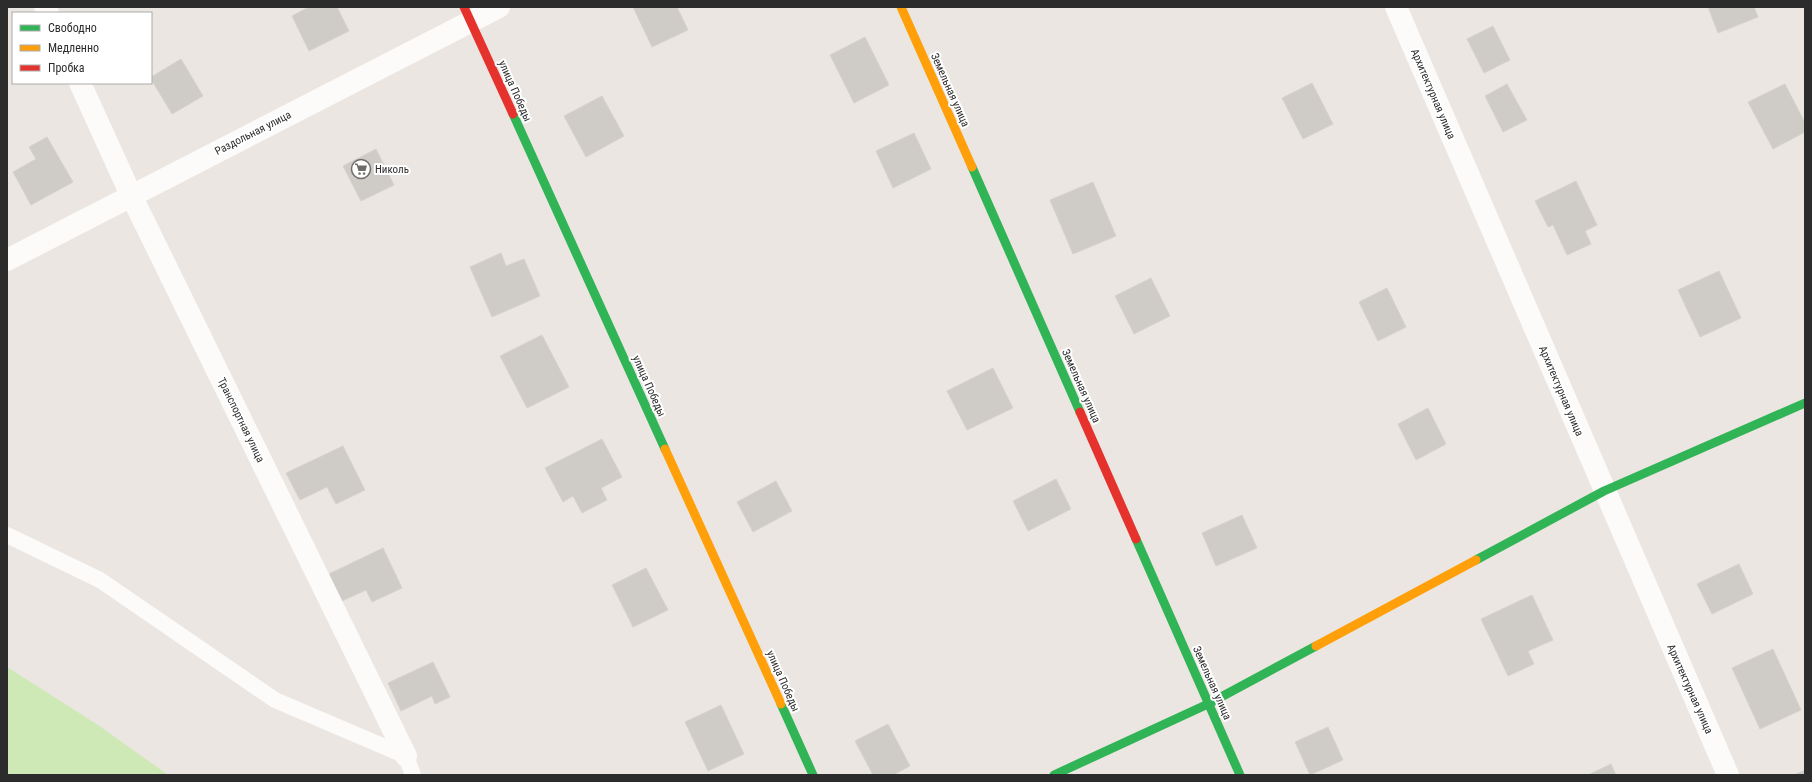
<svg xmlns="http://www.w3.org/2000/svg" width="1812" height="782" font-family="'Roboto Condensed',sans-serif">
  <rect width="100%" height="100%" fill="#ebe6e1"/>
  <!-- green -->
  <path fill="#cee9b6" d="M7,667L98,725L168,775H7Z"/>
  <!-- building -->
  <g fill="#cfccc8" stroke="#d6d2cd">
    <path d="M309,7H337L349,31L309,51L292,16Z"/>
    <path d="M633,7H677L688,30L652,47Z"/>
    <path d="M1708,7H1754L1758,17L1718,33Z"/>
    <path d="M1493,26L1510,60L1484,73L1467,39Z"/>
    <path d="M865,37L889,85L854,103L830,55Z"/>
    <path d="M181,59L203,96L172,114L151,79V77Z"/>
    <path d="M1312,83L1333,124L1303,139L1282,98Z"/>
    <path d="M1507,84L1527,120L1503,132L1485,96Z"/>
    <path d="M1785,84L1805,123V132L1773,149L1748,102Z"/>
    <path d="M602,96L624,136L586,157L564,116Z"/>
    <path d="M914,133L931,169L893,188L876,151Z"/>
    <path d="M47,137L73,182L31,205L13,172L36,159L29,147Z"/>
    <path d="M376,149L394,185L361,201L343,166Z"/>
    <path d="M1576,181L1597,225L1585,231L1591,244L1567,255L1553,225L1548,227L1535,201Z"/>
    <path d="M1093,182L1116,236L1073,254L1050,200Z"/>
    <path d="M501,253L506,266L524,259L540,296L492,317L470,267Z"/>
    <path d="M1719,271L1741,318L1700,337L1678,290Z"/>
    <path d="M1151,278L1170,316L1134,334L1115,296Z"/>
    <path d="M1387,288L1406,327L1378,341L1359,302Z"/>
    <path d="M542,335L569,387L527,408L500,356Z"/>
    <path d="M993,368L1013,408L967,430L947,391Z"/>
    <path d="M1428,408L1446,444L1416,460L1398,424Z"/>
    <path d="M602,439L622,477L601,488L607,500L582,513L573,496L563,502L545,468Z"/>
    <path d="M343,446L365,490L336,504L327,487L300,500L286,473Z"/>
    <path d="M1056,479L1071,509L1028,531L1013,501Z"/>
    <path d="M776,481L792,511L753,532L737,502Z"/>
    <path d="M1242,515L1257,548L1216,566L1202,533Z"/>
    <path d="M383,548L402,588L372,602L366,590L342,601L329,574Z"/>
    <path d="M1739,564L1753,594L1712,614L1697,584Z"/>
    <path d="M646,568L668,610L633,627L612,585Z"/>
    <path d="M1532,595L1553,640L1528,651L1534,664L1508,676L1481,619Z"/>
    <path d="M1773,649L1801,710L1760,729L1732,668Z"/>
    <path d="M433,662L450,697L435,704L432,696L401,711L388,683Z"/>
    <path d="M721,705L744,754L708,771L685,722Z"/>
    <path d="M888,724L910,766L893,775H873L855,741Z"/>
    <path d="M1328,727L1343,760L1310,775L1295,742Z"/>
    <path d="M1611,764L1616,775H1588Z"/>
    <path d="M1805,770V775H1794Z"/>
  </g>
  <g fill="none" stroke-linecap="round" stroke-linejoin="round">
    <!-- lane -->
    <path stroke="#fcfbfa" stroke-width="16" d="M7,535L100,580L275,700L406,756L413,775"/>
    <!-- street -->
    <g stroke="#fcfbfa" stroke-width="22">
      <path d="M45,7L48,13"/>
      <path d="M1396,7L1728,775"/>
      <path d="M80,83L131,195L406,756"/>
      <path d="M7,260L499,7"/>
    </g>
    <!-- fast -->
    <g stroke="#30b455" stroke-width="9">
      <path d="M513,114L665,449"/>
      <path d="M972,167L1080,412"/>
      <path d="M1136,539L1240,775"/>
      <path d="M1476,560L1604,491L1805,403"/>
      <path d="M781,704L813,775"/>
      <path d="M1054,775L1208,704L1316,646"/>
    </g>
    <!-- slow -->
    <g stroke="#ff9f0a" stroke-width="9">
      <path d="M901,7L972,167"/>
      <path d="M665,449L781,704"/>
      <path d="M1316,646L1476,560"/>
    </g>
    <!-- jam -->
    <g stroke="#e5322d" stroke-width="9">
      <path d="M464,7L513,114"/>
      <path d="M1080,412L1136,539"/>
    </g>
  </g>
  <!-- icons -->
  <defs>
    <g id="supermarket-ring" transform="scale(1)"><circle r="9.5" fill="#fff" stroke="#6f6d6b" stroke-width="1.5"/><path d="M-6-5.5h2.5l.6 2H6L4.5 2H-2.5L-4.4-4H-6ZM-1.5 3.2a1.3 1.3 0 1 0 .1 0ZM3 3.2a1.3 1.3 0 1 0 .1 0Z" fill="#6f6d6b"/></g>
  </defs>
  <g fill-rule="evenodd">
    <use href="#supermarket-ring" x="361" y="169"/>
  </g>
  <g text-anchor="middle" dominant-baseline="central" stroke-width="4" stroke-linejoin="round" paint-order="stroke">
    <!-- street labels -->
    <g font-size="11" fill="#2c2c2c" stroke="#fff">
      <text transform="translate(950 90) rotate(66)">Земельная улица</text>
      <text transform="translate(515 91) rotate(66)">улица Победы</text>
      <text transform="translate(1433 94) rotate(67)">Архитектурная улица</text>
      <text transform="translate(253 133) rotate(-27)">Раздольная улица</text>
      <text transform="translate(649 386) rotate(66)">улица Победы</text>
      <text transform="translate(1081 386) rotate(66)">Земельная улица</text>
      <text transform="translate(1561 391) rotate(67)">Архитектурная улица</text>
      <text transform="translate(241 420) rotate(64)">Транспортная улица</text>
      <text transform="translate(783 681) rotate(66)">улица Победы</text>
      <text transform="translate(1212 683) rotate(66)">Земельная улица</text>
      <text transform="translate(1690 689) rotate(66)">Архитектурная улица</text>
    </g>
    <!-- poi labels -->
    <g font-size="11" fill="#2c2c2c" stroke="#fff" text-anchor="start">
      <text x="375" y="169">Николь</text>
    </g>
  </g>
  <!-- border -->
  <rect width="1812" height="782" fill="none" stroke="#2c2c2c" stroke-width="16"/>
  <!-- legend -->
  <rect x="12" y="12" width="140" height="72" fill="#ffffff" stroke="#ababab"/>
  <rect x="20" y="25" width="20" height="6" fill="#30b455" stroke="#ababab"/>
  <text x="48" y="32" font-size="12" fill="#2c2c2c">Свободно</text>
  <rect x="20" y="45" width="20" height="6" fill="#ff9f0a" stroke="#ababab"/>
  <text x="48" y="52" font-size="12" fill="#2c2c2c">Медленно</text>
  <rect x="20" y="65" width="20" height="6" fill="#e5322d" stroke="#ababab"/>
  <text x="48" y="72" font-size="12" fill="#2c2c2c">Пробка</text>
</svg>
